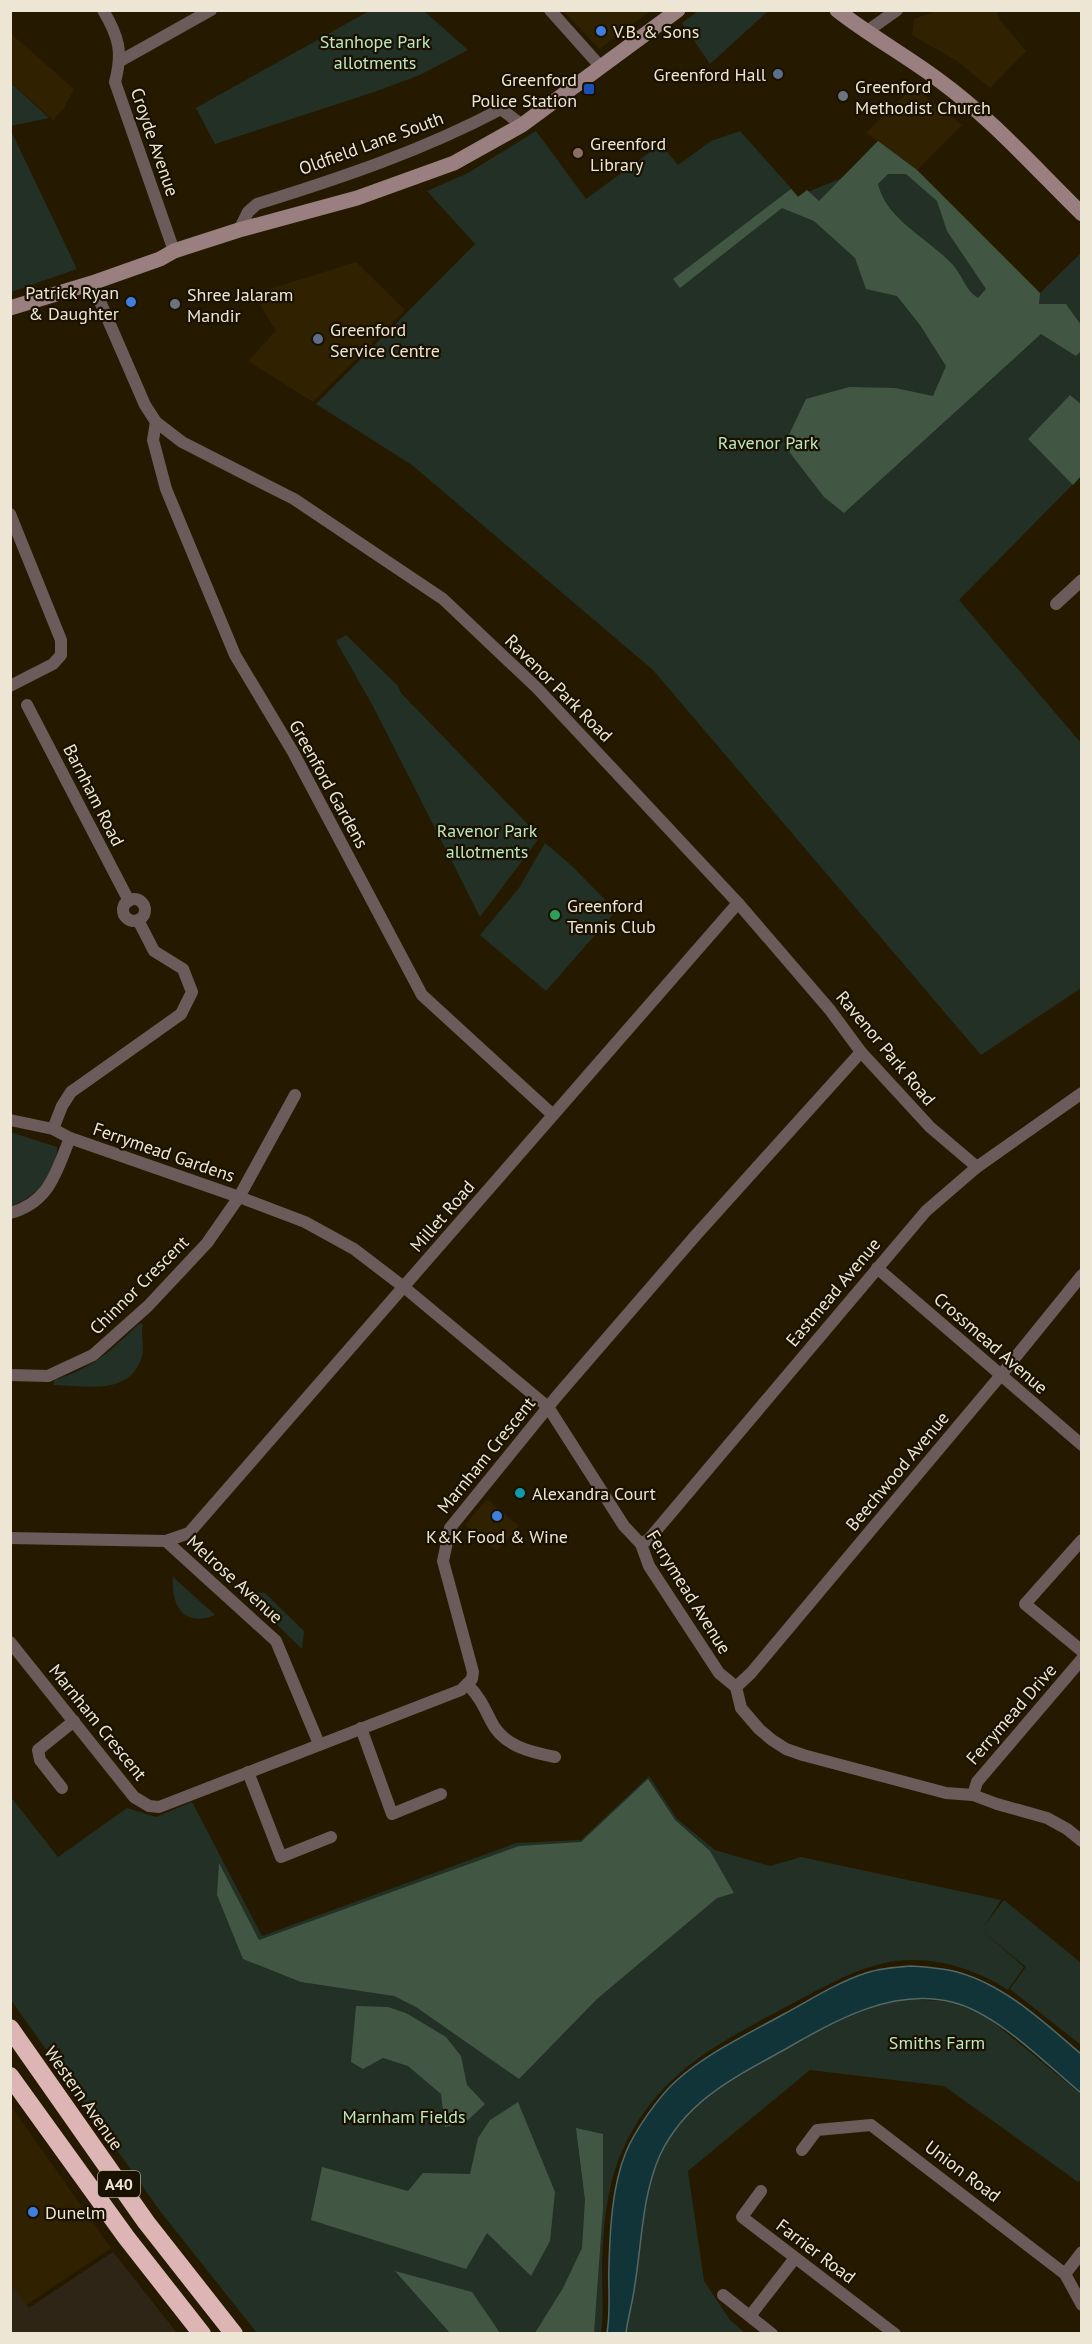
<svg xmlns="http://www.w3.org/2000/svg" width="1092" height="2344" font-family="'PT Sans',sans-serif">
  <rect width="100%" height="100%" fill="#251a00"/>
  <!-- built -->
  <g fill="#302200">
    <path d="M564,11H650L599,49Z"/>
    <path d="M937,11H997L999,19L1026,51L990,88L957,61L912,35L914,19Z"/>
    <path d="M11,34L74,89L64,108L53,120L11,82Z"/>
    <path d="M913,87L962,125L917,170L866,133Z"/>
    <path d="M356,262L405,310L313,402L248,361L276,331L254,294Z"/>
    <path d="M487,1499L519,1526L497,1551L465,1525Z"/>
    <path d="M10,2105L111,2248L26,2305L15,2289L11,2291Z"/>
  </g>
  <!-- industrial -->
  <path fill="#2f2516" d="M113,2252L177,2333H11V2291L14,2288L29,2308Z"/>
  <!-- green -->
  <g fill="#233025">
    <path d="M369,11H424L468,50L420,75L374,92L215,144L196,108Z"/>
    <path d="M698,11L699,10L768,11L710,64L682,23Z"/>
    <path d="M11,83L49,118L11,126Z"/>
    <path d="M10,129L77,269L11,292H10Z"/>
    <path d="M536,131L586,199L661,144L678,165L711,141L740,131L798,196L842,178L878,141L917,170L1040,293L1081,253V476L959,600L1081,743V988L981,1055L653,670L412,465L316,404L475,244L427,191L468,173Z"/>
    <path d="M346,635L398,686L401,693L540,837L480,917L374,708L336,641Z"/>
    <path d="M545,843L572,866L616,911L546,991L480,935L519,888Z"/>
    <path d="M10,1132L57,1147C58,1175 34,1198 11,1206Z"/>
    <path d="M140,1323L143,1325C140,1337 145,1344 142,1356C131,1396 86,1386 54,1385V1380C94,1368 110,1351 140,1323Z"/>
    <path d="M173,1577L215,1615C183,1628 171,1605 173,1577Z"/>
    <path d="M242,1591L265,1593L304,1631L302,1649Z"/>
    <path d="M649,1776L677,1819L715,1850L770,1866L801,1857L1001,1900L984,1926L1004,1900L1081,1963V2045L1010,1989L1026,1967L981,1930L1024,1967L1008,1990C976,1969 935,1956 896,1961C859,1966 828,1985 795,2002C723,2041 659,2070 623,2149C606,2186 603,2229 602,2270C602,2291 604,2312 601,2333H257L160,2211L11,2000L10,1796L58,1857L127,1808L156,1817L192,1802L262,1936L516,1843L581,1840Z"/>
    <path d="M894,1998L953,2002L986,2016L1081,2094L1082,2179L1078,2182L944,2086L810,2070L688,2171L704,2281L730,2320L745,2333L624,2334L652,2164L697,2098L824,2020Z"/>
  </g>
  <!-- forest -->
  <g fill="#415744" fill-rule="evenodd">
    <path d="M878,141L917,170L1040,293L1039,304H1066L1081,325V351L1076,356L1041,334L844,513L824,497L784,445L806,399L849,387L895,388L933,396L946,366L920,325L897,296L866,289L855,258L814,221L782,208L680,288L673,279L791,189L798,197L807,190L819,201ZM888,174H906L937,201L947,231L986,289L978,298C964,289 962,273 950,262C926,237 886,219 878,184Z"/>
    <path d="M1070,395L1082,405L1081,476L1073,485L1028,439Z"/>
    <path d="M648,1779L675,1820L710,1851L734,1893L717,1898L597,1999L519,2079L416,2007L394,1996L301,1982L243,1959L217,1895L219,1863L259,1940L519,1846L581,1842Z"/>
    <path d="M356,2006L388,2007L406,2013L446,2037L461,2056L467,2085L485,2104L467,2121L445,2127L441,2094L408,2066L383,2058L363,2069L351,2062Z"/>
    <path d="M518,2102L555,2192L550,2241L531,2276L487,2233L466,2269L311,2220L322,2167L408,2191L423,2173L470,2174L478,2138L490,2120Z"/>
    <path d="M576,2128L603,2134V2208L594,2333H535L563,2288L582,2248L585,2200Z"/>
    <path d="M395,2271L472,2292L500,2333H450Z"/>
  </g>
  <!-- water -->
  <path fill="#113438" stroke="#536967" stroke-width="1.5" d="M911,1966C927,1967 942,1968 957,1972C1005,1985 1045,2023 1081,2054V2093C1046,2064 997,2013 952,2002C891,1987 833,2022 782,2051C733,2078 685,2102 660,2155C642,2196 642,2241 635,2284C633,2301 628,2317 626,2333H607C611,2310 608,2288 609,2265C610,2229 612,2186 626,2152C634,2132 659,2096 676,2081C707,2053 748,2034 784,2014C810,2000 838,1982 866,1973C881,1968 895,1967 911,1966Z"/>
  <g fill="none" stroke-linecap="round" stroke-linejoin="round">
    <!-- street -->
    <g stroke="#6b5b5b" stroke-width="12">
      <path d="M103,10C119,37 123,52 115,82L174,251"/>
      <path d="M550,10L600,66"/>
      <path d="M866,32L897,10"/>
      <path d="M120,61L211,10"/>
      <path d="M239,230L248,212L257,204C341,178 424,150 501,109L522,125"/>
      <path d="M92,283L145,405L156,422L182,442L294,499L443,599L537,688L609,765L738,903L830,1010L861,1052L930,1127L977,1167"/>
      <path d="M156,422L153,440L166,489L235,655L293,752L422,995L553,1115"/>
      <path d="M10,514L61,640V655L53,664L10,686"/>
      <path d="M1056,604L1082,580"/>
      <path d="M27,705L129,901"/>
      <circle cx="134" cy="910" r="11"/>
      <path d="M10,1120L53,1129L70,1138L239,1197L305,1222L354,1249L405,1288L548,1407L624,1526L641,1544L649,1566L719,1673L736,1687L741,1708L759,1729L772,1740L786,1749L803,1755L946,1793L973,1795L997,1804L1047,1818L1067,1829L1082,1841"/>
      <path d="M53,1129L62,1106L71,1092L181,1014L192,992L183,969L154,951L138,920"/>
      <path d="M10,1213C50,1202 56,1172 70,1138"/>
      <path d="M877,1268L1082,1445"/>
      <path d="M10,1375L48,1376L93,1355L148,1306L207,1243L239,1197L295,1095"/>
      <path d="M10,1538L166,1541L189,1533L738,903"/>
      <path d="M1082,1540L1025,1604L1082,1651"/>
      <path d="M166,1541L276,1641L319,1744"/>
      <path d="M641,1544L649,1539L926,1211L977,1167L1082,1093"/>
      <path d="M10,1642L134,1797L149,1806L159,1807L461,1690L472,1679L473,1672L443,1561L450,1528L557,1396L696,1235L861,1052"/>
      <path d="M468,1685C479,1696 484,1707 491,1721C503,1746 530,1752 555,1757"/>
      <path d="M736,1687L751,1673L1001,1375L1082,1275"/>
      <path d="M361,1728L392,1814L441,1794"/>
      <path d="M248,1772L281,1857L331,1837"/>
      <path d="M62,1788L40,1760L38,1750L74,1721"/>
      <path d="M973,1795L977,1782L1082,1659"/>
      <path d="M802,2150L817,2130L871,2125L1065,2274L1082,2305"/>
      <path d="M761,2191L742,2217L895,2334"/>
      <path d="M1065,2274L1082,2252"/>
      <path d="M723,2295L772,2334"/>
      <path d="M750,2316L795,2258"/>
    </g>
    <!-- secondary -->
    <g stroke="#997f7f" stroke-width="15">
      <path d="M837,10C870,36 907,56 940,81C992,119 1036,169 1082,214"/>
      <path d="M10,308L92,283L160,259L174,251L239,230L357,198L454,163L522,125L678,10"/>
    </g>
    <!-- highway -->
    <g stroke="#ddb5b5" stroke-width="18">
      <path d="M10,2028L146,2222L234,2334"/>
      <path d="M10,2076L126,2237L202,2334"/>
    </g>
  </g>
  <!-- markers -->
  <g fill="#3f7fe0" stroke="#1a1100" stroke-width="2">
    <circle cx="601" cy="31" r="6"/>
    <circle cx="131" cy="302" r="6"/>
    <circle cx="497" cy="1516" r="6"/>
    <circle cx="33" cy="2212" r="6"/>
  </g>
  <g fill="#5c6f8a" stroke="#1a1100" stroke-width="2">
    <circle cx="778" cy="74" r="6"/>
    <circle cx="318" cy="339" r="6"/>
  </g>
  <rect fill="#1a4fb4" stroke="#1a1100" stroke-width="2" x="583" y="83" width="12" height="12" rx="3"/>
  <g fill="#6b7280" stroke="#1a1100" stroke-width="2">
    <circle cx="843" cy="96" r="6"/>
    <circle cx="175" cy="304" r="6"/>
  </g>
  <circle fill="#8d6e63" stroke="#1a1100" stroke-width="2" cx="578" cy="153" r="6"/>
  <circle fill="#2e9e5b" stroke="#1a1100" stroke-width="2" cx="555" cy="915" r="6"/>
  <circle fill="#0f9aa8" stroke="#1a1100" stroke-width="2" cx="520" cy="1493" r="6"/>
  <g text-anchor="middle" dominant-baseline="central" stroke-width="4.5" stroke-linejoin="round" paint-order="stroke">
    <!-- shield labels -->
    <rect fill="#1a1100" stroke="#aea695" stroke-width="1.5" x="98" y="2171" width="42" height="26" rx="4.5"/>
    <g font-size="16" font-weight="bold" fill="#ede6d5">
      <text x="119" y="2184">A40</text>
    </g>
    <!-- poi labels -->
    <g font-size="18" fill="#ede6d5" stroke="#1a1100" text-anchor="start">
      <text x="613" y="31">V.B. &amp; Sons</text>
      <text x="766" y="74" text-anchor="end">Greenford Hall</text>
      <text x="577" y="79" text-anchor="end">Greenford<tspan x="577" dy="21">Police Station</tspan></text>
      <text x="855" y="86">Greenford<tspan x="855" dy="21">Methodist Church</tspan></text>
      <text x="590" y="143">Greenford<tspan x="590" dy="21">Library</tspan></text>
      <text x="119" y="292" text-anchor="end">Patrick Ryan<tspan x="119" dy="21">&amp; Daughter</tspan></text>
      <text x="187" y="294">Shree Jalaram<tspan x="187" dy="21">Mandir</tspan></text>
      <text x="330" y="329">Greenford<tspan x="330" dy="21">Service Centre</tspan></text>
      <text x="567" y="905">Greenford<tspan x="567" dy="21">Tennis Club</tspan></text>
      <text x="532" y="1493">Alexandra Court</text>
      <text x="497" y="1536" text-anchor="middle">K&amp;K Food &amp; Wine</text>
      <text x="45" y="2212">Dunelm</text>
    </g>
    <!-- park labels -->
    <g font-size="18" fill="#bbe8c2" stroke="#1a1100">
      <text x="375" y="41">Stanhope Park<tspan x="375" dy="21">allotments</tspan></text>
      <text x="768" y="442">Ravenor Park</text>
      <text x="487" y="830">Ravenor Park<tspan x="487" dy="21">allotments</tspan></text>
      <text x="937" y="2042">Smiths Farm</text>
      <text x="404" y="2116">Marnham Fields</text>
    </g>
    <!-- street labels -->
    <g font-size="18" fill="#ede6d5" stroke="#1a1100">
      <text transform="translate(155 142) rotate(71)">Croyde Avenue</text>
      <text transform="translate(371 143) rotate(-20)">Oldfield Lane South</text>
      <text transform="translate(559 688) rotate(45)">Ravenor Park Road</text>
      <text transform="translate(329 784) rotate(61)">Greenford Gardens</text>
      <text transform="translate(94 795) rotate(63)">Barnham Road</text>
      <text transform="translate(886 1048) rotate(50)">Ravenor Park Road</text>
      <text transform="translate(164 1152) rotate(19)">Ferrymead Gardens</text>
      <text transform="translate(442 1216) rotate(-49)">Millet Road</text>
      <text transform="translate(139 1285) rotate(-45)">Chinnor Crescent</text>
      <text transform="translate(833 1292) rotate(-50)">Eastmead Avenue</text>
      <text transform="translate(991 1343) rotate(41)">Crossmead Avenue</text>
      <text transform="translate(486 1455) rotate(-51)">Marnham Crescent</text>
      <text transform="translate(897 1471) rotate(-50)">Beechwood Avenue</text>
      <text transform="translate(235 1579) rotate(42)">Melrose Avenue</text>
      <text transform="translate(689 1592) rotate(58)">Ferrymead Avenue</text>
      <text transform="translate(1011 1714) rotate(-49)">Ferrymead Drive</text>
      <text transform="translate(98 1722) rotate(51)">Marnham Crescent</text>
      <text transform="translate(84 2098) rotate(55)">Western Avenue</text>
      <text transform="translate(963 2171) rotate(37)">Union Road</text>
      <text transform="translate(816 2251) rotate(37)">Farrier Road</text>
    </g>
  </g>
  <!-- border -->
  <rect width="1092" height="2344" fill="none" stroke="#ede6d5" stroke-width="24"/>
</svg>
